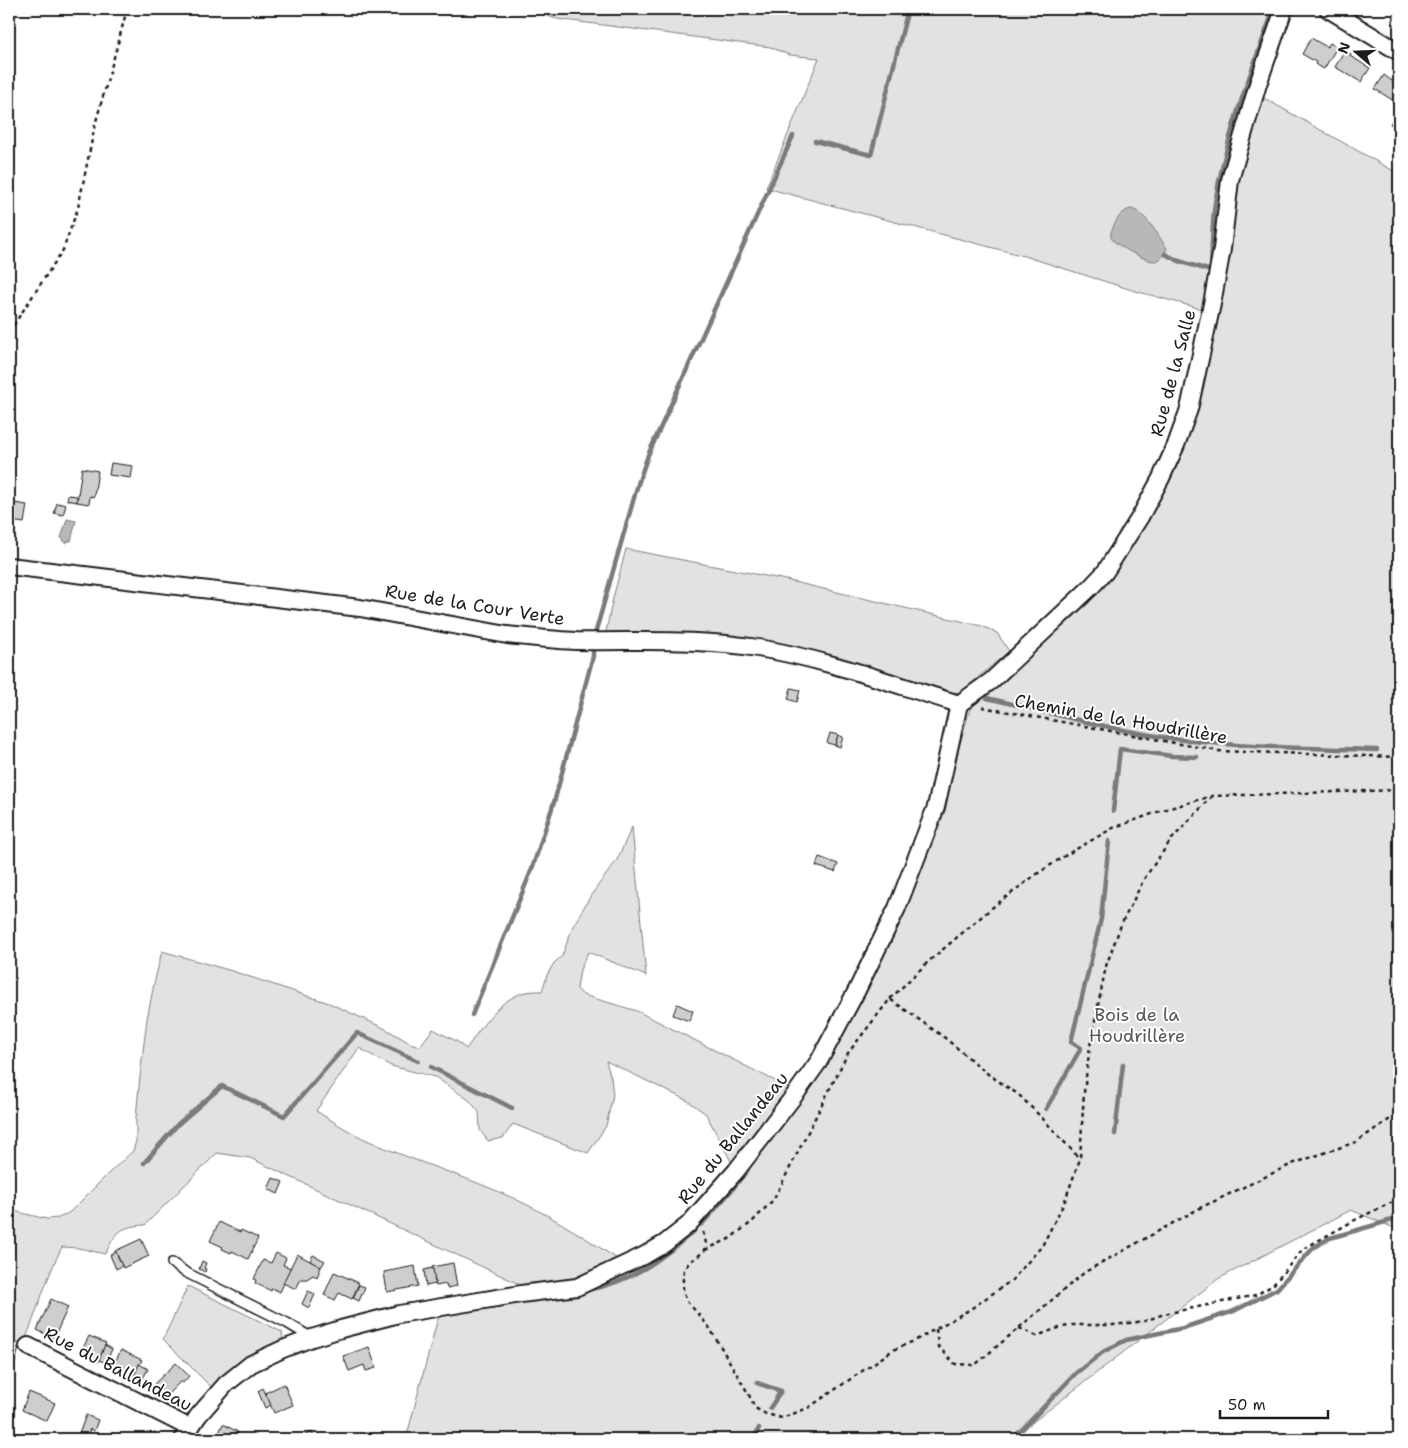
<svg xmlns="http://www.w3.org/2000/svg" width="1408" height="1448" font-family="'Shantell Sans',sans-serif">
  <rect width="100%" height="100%" fill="#fff"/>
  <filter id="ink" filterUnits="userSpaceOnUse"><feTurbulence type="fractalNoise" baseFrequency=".02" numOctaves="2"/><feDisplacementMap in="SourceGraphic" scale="10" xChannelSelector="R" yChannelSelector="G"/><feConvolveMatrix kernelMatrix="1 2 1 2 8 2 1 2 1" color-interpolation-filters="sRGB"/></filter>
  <g filter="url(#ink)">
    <!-- green -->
    <g fill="#e2e2e2" stroke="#7f7f7f" fill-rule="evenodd">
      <path d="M545,9H1275L1237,127L1224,178L1205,310L1132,290L1024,256L766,188L819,58L789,55L770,47L557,19C550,17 545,17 545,9Z"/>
      <path d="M1262,97L1399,174V1230L1351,1210L1218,1279L1011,1439H406L436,1325L442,1307L521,1293L519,1284L250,1158L217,1153L145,1225C119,1227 117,1231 105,1254L79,1248L62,1247C46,1278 37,1313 23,1345L9,1341V1210L47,1219L59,1218L70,1212L112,1170L133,1151L136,1141V1117L141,1067L147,1019L154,984L162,951L232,971L329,1003L386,1029L410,1043L420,1046L433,1029L458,1042L466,1049C482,1027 498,999 526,992C531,991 537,991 542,991L547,975L554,963L562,956L573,926L591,895L617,860L632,827L646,976L588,952L580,970L577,989L583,995L637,1011L797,1092L937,823L970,709L1089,603L1148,519L1193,418L1243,155ZM359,1048L391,1066L435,1077L469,1100L479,1112L480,1130L488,1141L503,1138L513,1124L588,1153L606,1126L613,1095L611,1078L606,1061L688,1101L706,1114L736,1171L645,1255L626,1265C585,1237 543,1210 497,1191C455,1173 411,1160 369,1141C351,1133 334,1122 316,1111Z"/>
      <path d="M626,549L781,579L982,626L997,633L1009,651L961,692L948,693L816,655L605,636L613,598Z"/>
      <path d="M188,1286L282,1332L283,1340C256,1353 231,1365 211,1387L163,1339Z"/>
    </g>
    <!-- water -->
    <g fill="#b8b8b8" stroke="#7a7a7a">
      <path d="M1130,209C1144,210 1159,237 1167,248C1165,254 1161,261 1154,261C1146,261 1117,246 1112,239C1109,234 1112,230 1114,225C1118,217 1122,212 1130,209Z"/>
      <path d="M67,519L76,521L71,541H69L65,543L63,539L61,538Z"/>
    </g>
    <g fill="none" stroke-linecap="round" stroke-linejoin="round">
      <!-- stream -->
      <g stroke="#7a7a7a" stroke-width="4.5">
        <path d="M815,141L871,155L908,9"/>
        <path d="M1165,254L1179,261L1211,271C1212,249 1212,225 1215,203C1226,136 1251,72 1274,9"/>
        <path d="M595,634L638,484L648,455L793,136"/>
        <path d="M987,698C1052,713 1118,732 1184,740C1248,748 1313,748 1377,750"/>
        <path d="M1113,811L1120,749L1172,756L1197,757"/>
        <path d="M472,1015L532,869L555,799L593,656V650"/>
        <path d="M431,1067L512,1108"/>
        <path d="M1046,1109L1081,1048L1071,1042L1101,919L1109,841"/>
        <path d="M1115,1134L1123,1064"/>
        <path d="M144,1163L178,1124L222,1086L284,1116L357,1033L418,1061"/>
        <path d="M702,1224L730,1192L748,1169"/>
        <path d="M587,1290C632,1282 660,1260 694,1231"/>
        <path d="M757,1383L781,1391L770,1408"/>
        <path d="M753,1439L759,1428"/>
        <path d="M1013,1439L1076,1373L1103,1352L1126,1340L1183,1328L1234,1311L1277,1289L1314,1247L1330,1238L1399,1218"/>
      </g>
    </g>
    <!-- building -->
    <g fill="#cecece" stroke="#1c1c1c">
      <path d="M1311,38L1327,47L1330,43L1337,47L1324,69L1315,64L1316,62L1302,54Z"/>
      <path d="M1344,51L1351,54L1350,56L1370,68L1361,82L1335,67Z"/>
      <path d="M1384,75L1399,86V108L1392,103L1394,101L1375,89Z"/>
      <path d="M1399,109V129L1390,124Z"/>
      <path d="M111,463L133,466L131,478L109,475Z"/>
      <path d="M82,468L98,471L94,497L90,496L89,504L77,502Z"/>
      <path d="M68,495L77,496V502L67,500Z"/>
      <path d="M9,502L27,505L24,523L11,521L10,525H9Z"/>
      <path d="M57,503L66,505L63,515L54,513Z"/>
      <path d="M791,688L800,690L797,702L788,699Z"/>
      <path d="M830,733L838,735L835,745L827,743Z"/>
      <path d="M838,735L843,737L840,747L835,745Z"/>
      <path d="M819,857L838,864L835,872L816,866Z"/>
      <path d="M677,1004L693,1011L689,1021L673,1015Z"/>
      <path d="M273,1178L283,1182L278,1194L268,1189Z"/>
      <path d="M219,1222L240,1232L241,1230L258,1238L248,1259L232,1251L231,1253L222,1249L223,1247L210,1241Z"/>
      <path d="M141,1239L149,1256L123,1268L115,1251Z"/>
      <path d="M116,1252L122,1266L116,1269L110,1255Z"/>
      <path d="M276,1253L286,1258L283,1265L291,1268L280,1292L272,1288L271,1291L255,1283L256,1280L254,1279L263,1260L271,1263Z"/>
      <path d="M297,1254L321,1267L317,1277L313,1275L307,1279H301L296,1289L283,1283Z"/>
      <path d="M313,1255L325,1261L321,1267L310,1261Z"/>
      <path d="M202,1261L206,1263L204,1268L206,1269L205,1272L199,1269Z"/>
      <path d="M453,1263L457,1286L447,1288L446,1284L436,1286L432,1267Z"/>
      <path d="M415,1266L418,1286L387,1292L384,1272Z"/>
      <path d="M433,1268L435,1284L426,1286L424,1270Z"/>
      <path d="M334,1272L359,1283L352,1299L339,1293L335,1300L324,1295Z"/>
      <path d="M359,1285L365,1287L359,1301L353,1298Z"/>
      <path d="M308,1291L315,1294L309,1308L302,1304Z"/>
      <path d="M51,1299L68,1307L54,1338L37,1330Z"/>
      <path d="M89,1336L106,1343L98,1362L92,1359L93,1358L80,1354Z"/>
      <path d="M9,1345L19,1348L13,1370L9,1369Z"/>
      <path d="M105,1345L112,1349L106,1363L99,1360Z"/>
      <path d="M369,1347L376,1368L366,1371L364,1365L349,1371L343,1356Z"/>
      <path d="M121,1350L142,1360L133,1376L113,1366Z"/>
      <path d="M176,1363L189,1376L183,1383L181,1381L166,1396L154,1384Z"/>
      <path d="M139,1364L148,1369L141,1382L133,1378Z"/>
      <path d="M284,1384L293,1405L274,1413L265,1393Z"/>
      <path d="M263,1388L271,1405L265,1408L258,1391Z"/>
      <path d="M29,1392L55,1403L47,1421L22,1410Z"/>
      <path d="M86,1415L98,1420L94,1431L90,1429L87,1437L79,1434Z"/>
      <path d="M223,1424L238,1432L234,1439H213H216Z"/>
      <path d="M312,1432L315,1439H307L305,1435Z"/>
    </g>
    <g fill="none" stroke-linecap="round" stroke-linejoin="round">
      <!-- service casing -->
      <g stroke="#1c1c1c" stroke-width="12">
        <path id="service" d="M172,1263L185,1272L287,1323L312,1338"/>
      </g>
      <!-- minor casing -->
      <g stroke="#1c1c1c" stroke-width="20">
        <g id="minor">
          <path d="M1328,9L1399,52"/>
          <path d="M9,566L360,608L507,635C530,637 553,640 576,641C637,642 697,638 758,648C826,659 893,684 959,704"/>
          <path d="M959,704L991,681L1090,588L1105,572L1140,517L1161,478L1176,445L1189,409L1212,304L1222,249L1230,180L1258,84L1284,9"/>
          <path d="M28,1346L190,1428"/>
          <path d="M183,1439L198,1416L226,1384L251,1364L283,1349L312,1338L341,1329L399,1314L521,1294L577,1287L645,1255L664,1244L688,1225L736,1171L797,1092L819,1061L857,990L897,908L936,807L959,704"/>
        </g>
      </g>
      <!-- path -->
      <g stroke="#1c1c1c" stroke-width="2.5" stroke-dasharray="4 4" stroke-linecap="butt">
        <path d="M9,332L63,250L78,208L95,125L118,43L127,9"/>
        <path d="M982,707L1218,751L1399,757"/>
        <path d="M1398,757L1399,778"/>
        <path d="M890,999L929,961L993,907L1034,876L1066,855L1113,828L1163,810L1212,796L1399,790"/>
        <path d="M703,1232L706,1243L705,1250L696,1258L690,1261L684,1270L683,1279V1288L686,1300L709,1327L748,1393L755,1408L766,1414L782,1418L808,1408L893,1350L916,1340L969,1310L1012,1280L1042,1246L1064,1203L1080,1159L1084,1092L1090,1046L1106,966L1121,925L1144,879L1171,840L1212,796"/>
        <path d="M705,1250L729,1239L752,1222L774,1199L848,1053L890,999L945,1038L988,1074L1019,1095L1043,1119L1080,1159"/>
        <path d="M1019,1328L1037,1336L1055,1329L1072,1325H1113L1145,1321L1164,1314L1256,1295L1273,1285L1303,1249L1355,1220L1390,1203H1399"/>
        <path d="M936,1329L938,1346L955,1364L975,1365L1085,1272L1200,1208L1292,1164L1356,1142L1399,1113"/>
      </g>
      <!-- service -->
      <use href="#service" stroke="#fff" stroke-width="9"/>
      <!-- minor -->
      <use href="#minor" stroke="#fff" stroke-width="16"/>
    </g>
  </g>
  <g text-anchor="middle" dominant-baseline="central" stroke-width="4" stroke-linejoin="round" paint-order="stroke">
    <!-- street labels -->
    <g font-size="18" fill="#1c1c1c" stroke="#fff">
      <text transform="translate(1173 373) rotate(-75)">Rue de la Salle</text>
      <text transform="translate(475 605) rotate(9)">Rue de la Cour Verte</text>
      <text transform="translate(1121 719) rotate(10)">Chemin de la Houdrillère</text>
      <text transform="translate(733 1138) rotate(-51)">Rue du Ballandeau</text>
      <text transform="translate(118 1369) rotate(27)">Rue du Ballandeau</text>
    </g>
    <!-- park labels -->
    <g font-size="18" fill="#575757" stroke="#fff">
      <text x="1137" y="1015">Bois de la<tspan x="1137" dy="21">Houdrillère</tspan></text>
    </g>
  </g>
  <!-- margin -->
  <rect width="1408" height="1448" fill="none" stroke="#fff" stroke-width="30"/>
  <rect x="15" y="15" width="1378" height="1418" fill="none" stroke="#1c1c1c" stroke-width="2" filter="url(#ink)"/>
  <!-- north arrow -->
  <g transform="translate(1356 52) rotate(289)" stroke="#ffffff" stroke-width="4" paint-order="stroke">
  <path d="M0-4L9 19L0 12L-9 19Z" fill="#1c1c1c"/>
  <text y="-8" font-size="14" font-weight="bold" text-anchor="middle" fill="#1c1c1c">N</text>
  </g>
  <!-- scale -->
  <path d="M1220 1410v8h108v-8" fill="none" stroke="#1c1c1c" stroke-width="2.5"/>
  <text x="1228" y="1410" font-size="15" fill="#1c1c1c" stroke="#ffffff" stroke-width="4" paint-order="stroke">50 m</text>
</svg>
